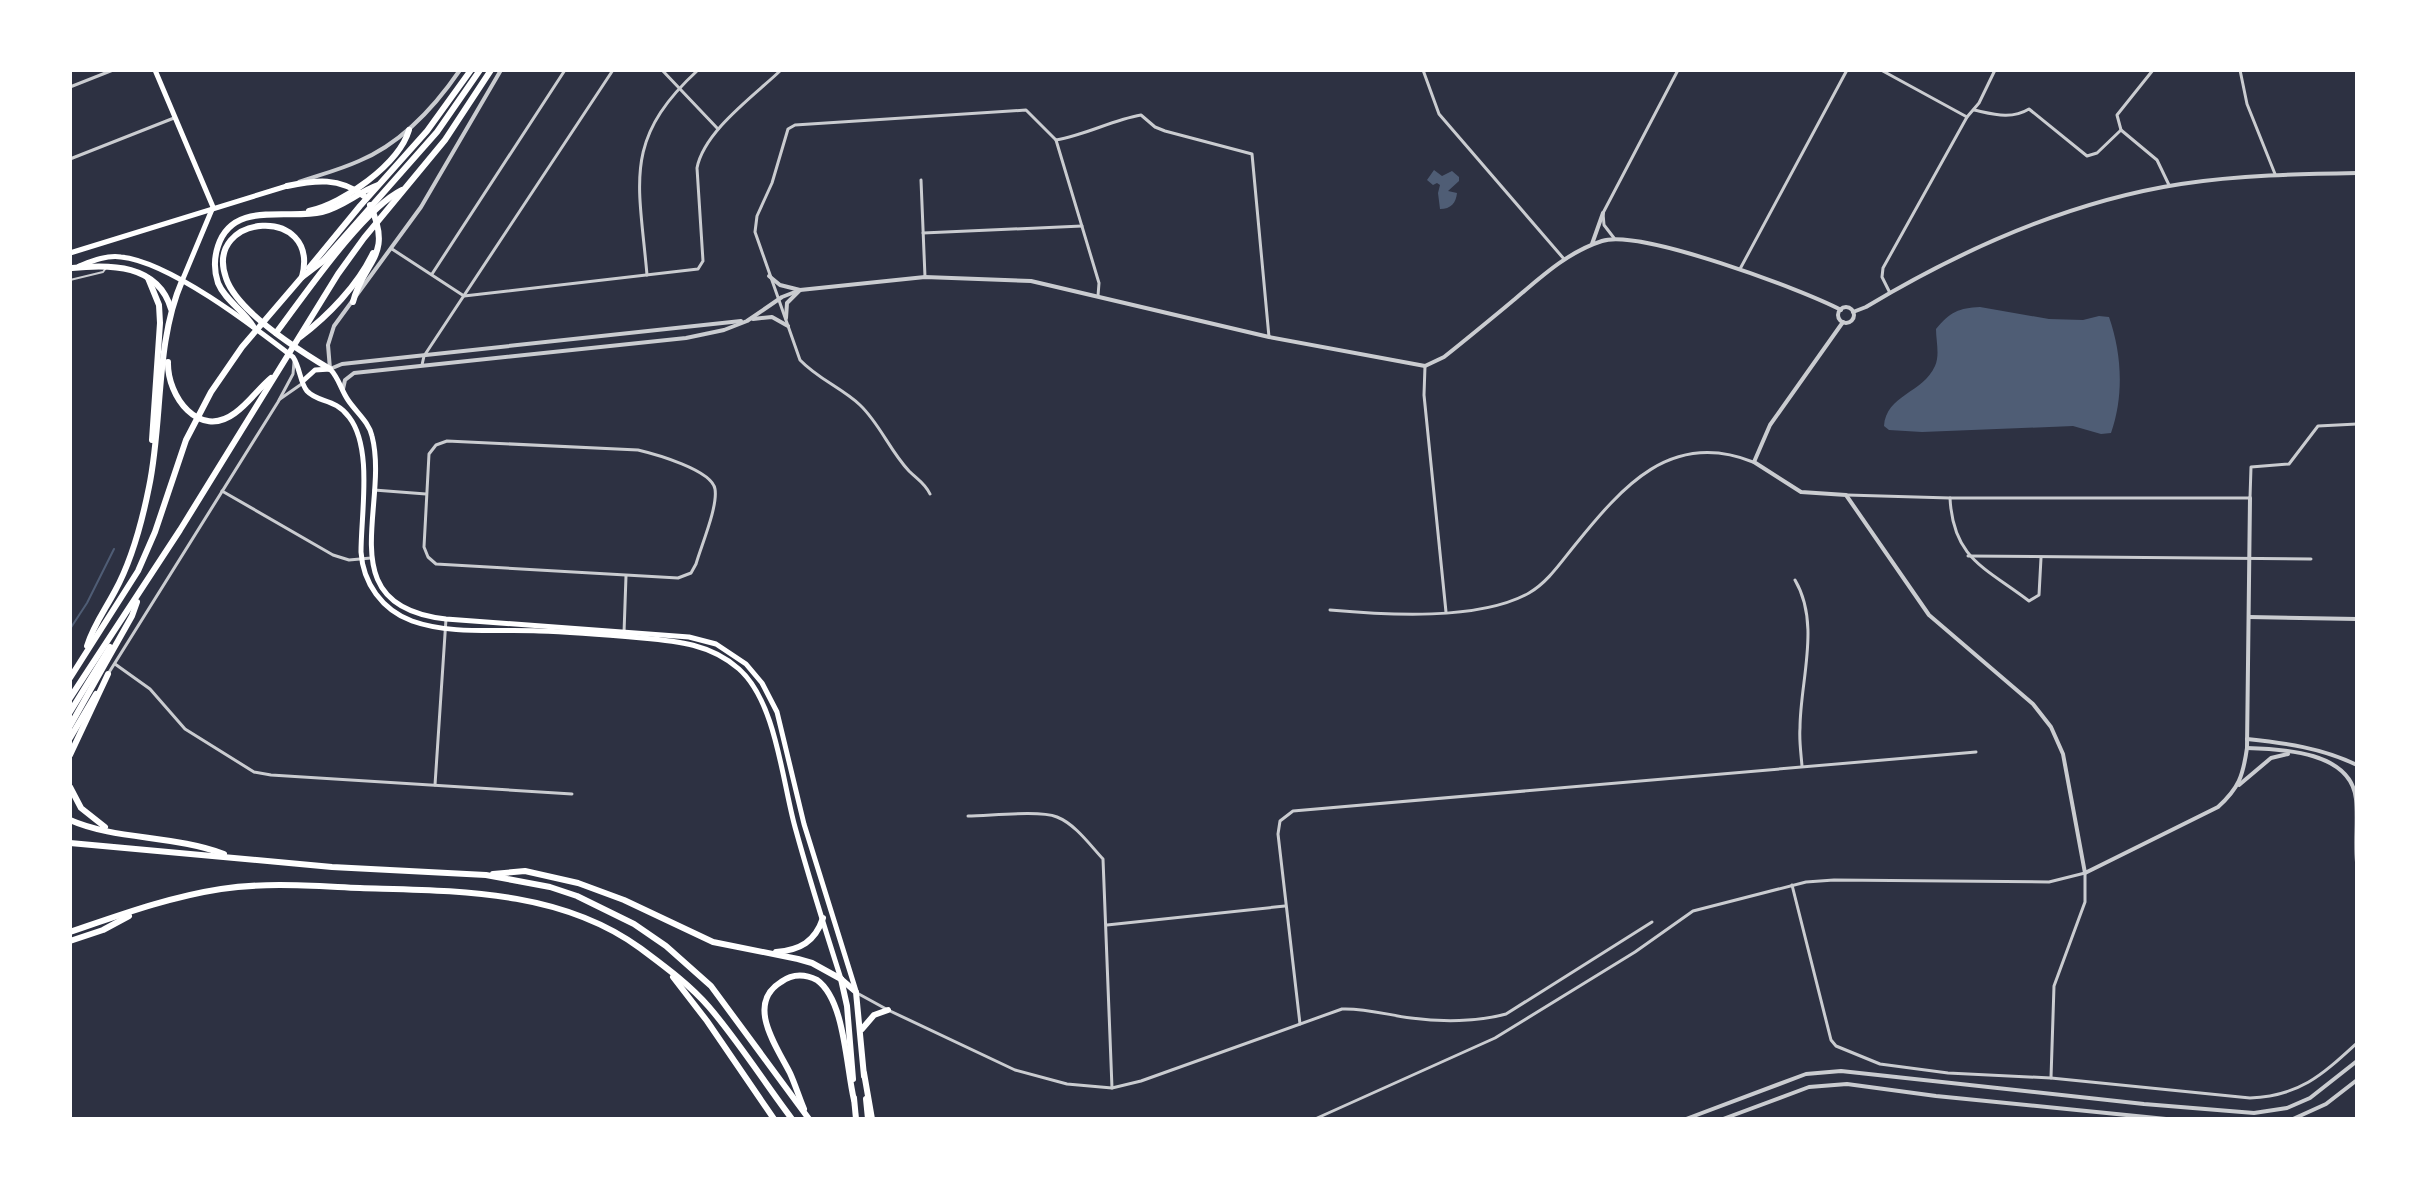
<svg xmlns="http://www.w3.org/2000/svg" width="2427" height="1189" font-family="'Golos Text',sans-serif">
  <rect width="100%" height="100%" fill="#2d3142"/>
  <!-- water -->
  <g fill="#4f5d75">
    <path d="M1434,170L1442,176L1452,171L1459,177V181L1448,191L1457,193C1456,203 1451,209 1440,209L1438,193L1440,185L1437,183L1433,185L1427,180Z"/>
    <path d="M1980,307L2049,319L2083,320L2099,316L2109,317C2122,354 2124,396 2111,433L2101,434L2073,426L1922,432L1889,430L1884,426C1886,395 1923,393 1935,366C1940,355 1936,341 1936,329C1950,312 1959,308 1980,307Z"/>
  </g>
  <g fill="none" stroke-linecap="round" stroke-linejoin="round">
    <!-- stream -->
    <path stroke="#4f5d75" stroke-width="2" d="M70,629L87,603L114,549"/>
    <!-- service -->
    <path stroke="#caccd0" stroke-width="2" d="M70,280L103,272L106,268"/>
    <!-- minor -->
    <g stroke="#caccd0" stroke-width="3">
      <path d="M662,70L718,129"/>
      <path d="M1423,70L1439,114L1564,259"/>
      <path d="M1881,70L1967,117"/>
      <path d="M2153,70L2117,115L2121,130L2157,160L2169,185"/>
      <path d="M2240,70L2247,104L2275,174"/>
      <path d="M70,87L113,70"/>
      <path d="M1974,110C1993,114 2011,120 2029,109L2087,156L2097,153L2121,130"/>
      <path d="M1056,140L1099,283L1098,296"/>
      <path d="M70,159L174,118"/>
      <path d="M921,180L925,277"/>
      <path d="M923,233L1082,226"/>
      <path d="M1614,238L1604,225L1603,213L1678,70"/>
      <path d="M392,249L464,296L698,269L703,261L697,168C704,131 755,95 781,70"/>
      <path d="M1740,269L1847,70"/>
      <path d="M432,274L565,70"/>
      <path d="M647,275C639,182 622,140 698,70"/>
      <path d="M1890,293L1882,277L1883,268L1967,117L1979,103L1995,70"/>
      <path d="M422,365L424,356L613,70"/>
      <path d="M1425,366L1424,395L1446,612"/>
      <path d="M280,399L303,383"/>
      <path d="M447,441L638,450C655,454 712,470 715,489C718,507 701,546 696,564L691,573L678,578L436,564L428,557L424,547L429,454L436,445Z"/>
      <path d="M374,490L426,494"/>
      <path d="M222,491L333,555L349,560L371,558"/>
      <path d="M930,494C925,483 917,479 909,471C890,451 880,424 860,405C842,388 818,379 800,360L755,232L757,216L772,183L788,129L795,125L1026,110L1056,140C1086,135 1112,120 1141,115L1155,127L1165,131L1252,154L1269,337"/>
      <path d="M1847,495L1950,498H2250L2251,467L2289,464L2318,426L2357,424"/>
      <path d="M1950,498C1953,559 1986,568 2029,601L2039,595L2041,558"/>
      <path d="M1968,556L2311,559"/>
      <path d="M1795,580C1821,624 1800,681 1800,728C1799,740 1801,753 1802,766"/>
      <path d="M1330,610C1386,615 1479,621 1529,593C1548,582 1561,562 1575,545C1622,487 1671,429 1753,462"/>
      <path d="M624,633L626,576"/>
      <path d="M115,664L150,689L185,729L254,772L271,775L572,794"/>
      <path d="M108,674L278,402L293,374L294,362"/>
      <path d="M435,785L446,619"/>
      <path d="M968,816C989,816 1039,810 1057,817C1075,824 1090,845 1103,859L1112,1088"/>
      <path d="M1792,885L1831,1040L1836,1046L1880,1064L1948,1073L2051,1078L2250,1098C2300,1096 2322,1075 2357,1043"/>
      <path d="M1107,925L1285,906"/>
      <path d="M857,993L888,1010L1015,1070L1067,1084L1112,1088L1141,1081L1342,1009C1365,1008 1388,1015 1411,1018C1441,1022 1478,1022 1506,1014L1652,922"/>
      <path d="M1300,1024L1278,834L1280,821L1293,811L1976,752"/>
      <path d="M1315,1119L1495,1038L1635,952L1693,911L1806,882L1834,880L2049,882L2085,873V902L2054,986L2051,1078"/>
    </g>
    <!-- tertiary -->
    <g stroke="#caccd0" stroke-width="4">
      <path d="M501,70L421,207L334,326L328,345L330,369L342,364L741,321"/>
      <path d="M299,182C319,175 339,170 359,161C402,143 434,108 460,70"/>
      <path d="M1592,244L1603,213"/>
      <path d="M769,276L780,285L800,290L787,303L786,318"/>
      <circle cx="1846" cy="315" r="8"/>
      <path d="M1853,312L1866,307C1961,250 2071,201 2181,184C2240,175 2298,174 2357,173"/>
      <path d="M753,319L772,317L788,326"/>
      <path d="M1843,322L1770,425L1754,462L1801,492L1846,495L1929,615L2033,704L2051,727L2063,754L2085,873L2218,807C2239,788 2243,776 2247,748L2250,498"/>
      <path d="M343,389L345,380L354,373L686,338L724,330L747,321L782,297L800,290L925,277L1031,281L1269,337L1425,366L1444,357C1468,338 1492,318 1515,299C1542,276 1568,252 1602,241C1640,229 1801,289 1841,310"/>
      <path d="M2249,617L2357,619"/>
      <path d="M2247,739C2285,743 2322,748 2357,765"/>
      <path d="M2247,748C2284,749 2351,752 2356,799C2358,820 2355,841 2357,862"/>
      <path d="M2239,785L2271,758L2288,754"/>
      <path d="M1686,1119L1806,1074L1841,1071L2144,1104L2254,1113L2287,1108L2310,1098L2357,1061"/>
      <path d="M1723,1119L1809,1087L1847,1084L1936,1096L2166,1119"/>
      <path d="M2293,1119L2326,1104L2357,1080"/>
    </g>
    <!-- primary -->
    <g stroke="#fff" stroke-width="5">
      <path d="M155,70L213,207L182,281"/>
      <path d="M70,253L287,186"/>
      <path d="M79,266C92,261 106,255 121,257C170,262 254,327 293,357C300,367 300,383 307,391C318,403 335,398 349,417C373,448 361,513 361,552C363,583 382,610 412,621C451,635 498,629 539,631C573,632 608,635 642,638C677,641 711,644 739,669C776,702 782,780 795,827C809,878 825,929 841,979"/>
      <path d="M304,380L315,370L330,369C339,378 341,390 348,400C356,412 369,422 372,436C390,506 328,606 446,619L689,637L716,644L746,664L762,683L777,712L804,824L856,991"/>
    </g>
    <!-- trunk -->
    <g stroke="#fff" stroke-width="6">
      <path d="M841,979L856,992L864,1076"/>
      <path d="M841,979L847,1006L853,1079"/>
      <path d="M862,1029L874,1015L888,1010"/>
      <path d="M854,1098L856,1119"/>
      <path d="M866,1099L868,1119"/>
    </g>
    <!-- motorway -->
    <g stroke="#fff" stroke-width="6">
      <path d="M287,186C316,180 339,177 364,196"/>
      <path d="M309,211C343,204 399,164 409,130"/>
      <path d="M72,268C110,264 158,264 171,309"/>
      <path d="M309,268L360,206L427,131L471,70"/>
      <path d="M302,277C321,204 203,213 226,278C237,312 300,351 330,369"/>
      <path d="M148,278L159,305L160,323L152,440"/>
      <path d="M353,302C363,261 394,257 370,205"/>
      <path d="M253,326C243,310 225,300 218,283C214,271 214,258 218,246C233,200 287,220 322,212C343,207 358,192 378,185"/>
      <path d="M276,333C304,296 363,209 402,190"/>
      <path d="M300,337C328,316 358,285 373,253"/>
      <path d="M168,362C167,396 199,440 235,413C249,403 258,389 271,378"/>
      <path d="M87,646C93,626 105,610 115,591C132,560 142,522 149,487C163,421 155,343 182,281"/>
      <path d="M70,678L138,571L155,532L186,440L211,392L242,347L302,277L323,261L437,132L480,70"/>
      <path d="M70,698L180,530L338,274L364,238L445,140L491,70"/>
      <path d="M70,712L110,647"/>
      <path d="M70,726L132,616L137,602"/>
      <path d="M70,738L96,694"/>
      <path d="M70,755L108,674"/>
      <path d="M70,787L81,808L105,827"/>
      <path d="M70,820C115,840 174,835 224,854"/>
      <path d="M70,843L332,867L486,875L550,887L577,896L634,924L666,946L711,986L809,1119"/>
      <path d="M493,874L525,871L578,883L624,900L713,942L798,959L812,963L841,979"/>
      <path d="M70,932C120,915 169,897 221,889C268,882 313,886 360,888C455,891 559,889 640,948C664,966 689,984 709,1007C739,1042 764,1082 792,1119"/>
      <path d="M70,941L103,930L129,916"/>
      <path d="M776,952C800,950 815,942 823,918"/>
      <path d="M673,977L707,1021L774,1119"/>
      <path d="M864,1073L872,1119"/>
      <path d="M804,1109C799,1097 795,1084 790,1073C777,1047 745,1004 781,982C792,974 805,974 817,980C845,1000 846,1067 854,1100"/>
    </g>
  </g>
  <!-- border -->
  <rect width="2427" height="1189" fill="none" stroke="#ffffff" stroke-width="144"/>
</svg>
